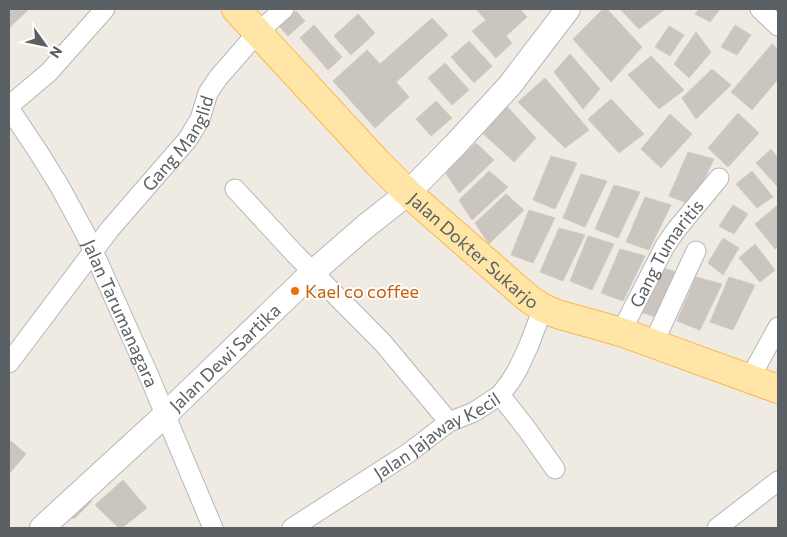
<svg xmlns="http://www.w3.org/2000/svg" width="787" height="537" font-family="Commissioner,sans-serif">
  <rect width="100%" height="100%" fill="#efeae2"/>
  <!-- building -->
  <g fill="#cac5bf" stroke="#d4cbc0">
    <path d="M9,9H29L9,28Z"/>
    <path d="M476,9H520L527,17L506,36L512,43L496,58L472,31L486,20Z"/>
    <path d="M603,9H607L642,47L611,82L573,39Z"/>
    <path d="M620,9H662L664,10L639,29Z"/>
    <path d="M699,9H720L710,22L695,14Z"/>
    <path d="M296,11L305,21L288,36L279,26Z"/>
    <path d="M358,14L375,33L351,55L334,36Z"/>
    <path d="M432,18L448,35L396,82L409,97L375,128L333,81L367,50L380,64Z"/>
    <path d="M314,25L342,57L328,70L300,38Z"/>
    <path d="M735,25L751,35L737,55L721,47Z"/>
    <path d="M669,26L684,35L670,56L655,47Z"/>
    <path d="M696,32L711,52L689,78L674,64Z"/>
    <path d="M469,41L492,66L474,83L451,57Z"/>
    <path d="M772,44L778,49V79L752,110L731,92Z"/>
    <path d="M570,54L600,89L583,109L554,72Z"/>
    <path d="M651,56L684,90L659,109L628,75Z"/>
    <path d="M445,63L469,90L452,105L428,78Z"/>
    <path d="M712,69L731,85L696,119L682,98Z"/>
    <path d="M545,78L589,130L565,148L518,102Z"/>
    <path d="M611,99L644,134L619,153L588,119Z"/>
    <path d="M436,101L452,118L431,136L416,119Z"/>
    <path d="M503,102L536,138L514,162L478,129Z"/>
    <path d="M738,113L759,133L728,167L708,148Z"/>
    <path d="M670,114L692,134L661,168L641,149Z"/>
    <path d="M476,143L494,160L459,193L445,172Z"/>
    <path d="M771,149L778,158V185L777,186L756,163Z"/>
    <path d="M688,152L714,159L692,205L669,196Z"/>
    <path d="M551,156L577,163L555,209L533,200Z"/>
    <path d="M489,171L508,187L472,220L459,200Z"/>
    <path d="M752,171L773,197L757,208L736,184Z"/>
    <path d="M581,174L607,181L585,227L563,218Z"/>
    <path d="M614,185L640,192L618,238L595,229Z"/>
    <path d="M506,194L524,210L489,244L475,223Z"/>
    <path d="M645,197L671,205L649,250L626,242Z"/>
    <path d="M733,205L748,214L734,234L719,226Z"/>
    <path d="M778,205V246L775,249L755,224Z"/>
    <path d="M529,210L555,218L533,263L511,255Z"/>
    <path d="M559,228L585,235L563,281L540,272Z"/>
    <path d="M588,236L614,244L592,290L570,281Z"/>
    <path d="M723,238L739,248L723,275L708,263Z"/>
    <path d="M755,244L775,270L760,282L739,258Z"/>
    <path d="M620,249L645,256L623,301L601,293Z"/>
    <path d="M657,266L683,274L661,319L638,311Z"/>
    <path d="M696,277L722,284L700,330L677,321Z"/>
    <path d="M729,277L755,285L733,330L710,322Z"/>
    <path d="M11,441L26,454L9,474V444Z"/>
    <path d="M123,480L147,508L122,528H119L95,505Z"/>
    <path d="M90,498L92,501L74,519L70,516Z"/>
  </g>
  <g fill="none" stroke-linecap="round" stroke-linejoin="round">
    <!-- minor casing -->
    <g stroke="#b3b7bb" stroke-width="21">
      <g id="minor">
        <path d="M760,9L778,26"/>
        <path d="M9,106L49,72L105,9"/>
        <path id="s1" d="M9,108L39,153L60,187L86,235L149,376L213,528"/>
        <path d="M235,189L294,253L383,343L449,422"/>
        <path id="s2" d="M621,332L665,246L676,230L719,178"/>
        <path d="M653,344L696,251"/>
        <path id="s3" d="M9,363L110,229L188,139L200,119L208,93L218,78L257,33L284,9"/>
        <path d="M750,378L778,327"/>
        <path d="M500,395L526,428L555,469"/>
        <path id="s4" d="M292,528L407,454L449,422L474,412L500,395L510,382L518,369L529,345L543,308"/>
        <path d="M717,528L778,481"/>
      </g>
    </g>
    <!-- tertiary casing -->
    <g stroke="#b3b7bb" stroke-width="26">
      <g id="tertiary">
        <path id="s5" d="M42,528L165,415L313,272L366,226L408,193L455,145L510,85L568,9"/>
      </g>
    </g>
    <!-- primary casing -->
    <g stroke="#fdb64d" stroke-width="30">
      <g id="primary">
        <path id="s6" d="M236,9L377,162L408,193L529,299L543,308L557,314L621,332L778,389"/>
      </g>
    </g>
    <!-- minor -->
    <use href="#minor" stroke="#fff" stroke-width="19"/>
    <!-- tertiary -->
    <use href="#tertiary" stroke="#fff" stroke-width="24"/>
    <!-- primary -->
    <use href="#primary" stroke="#ffe6a7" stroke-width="28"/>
  </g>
  <!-- markers -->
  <circle fill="#e8710a" stroke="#fff" stroke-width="2" cx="295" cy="291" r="5"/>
  <g text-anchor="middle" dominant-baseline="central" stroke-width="4" stroke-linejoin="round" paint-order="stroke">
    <!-- street labels -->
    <g font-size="18" fill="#5b6064" stroke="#fff">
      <text stroke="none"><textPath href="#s3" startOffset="278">Gang Manglid</textPath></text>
      <text stroke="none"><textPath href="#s6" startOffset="339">Jalan Dokter Sukarjo</textPath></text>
      <text stroke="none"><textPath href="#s2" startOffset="91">Gang Tumaritis</textPath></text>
      <text stroke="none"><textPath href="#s1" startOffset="234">Jalan Tarumanagara</textPath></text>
      <text stroke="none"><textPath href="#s5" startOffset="250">Jalan Dewi Sartika</textPath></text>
      <text stroke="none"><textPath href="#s4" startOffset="172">Jalan Jajaway Kecil</textPath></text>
    </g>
    <!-- food labels -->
    <g font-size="18" fill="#c56008" stroke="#fff" text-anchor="start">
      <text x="305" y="291">Kael co coffee</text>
    </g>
  </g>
  <!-- border -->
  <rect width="787" height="537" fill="none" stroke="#5b6064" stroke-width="20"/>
  <!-- north arrow -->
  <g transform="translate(45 45) rotate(123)" stroke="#ffffff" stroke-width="4" paint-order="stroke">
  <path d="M0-4L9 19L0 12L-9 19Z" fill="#5b6064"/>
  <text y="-8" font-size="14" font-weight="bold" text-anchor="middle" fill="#5b6064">N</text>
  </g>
</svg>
